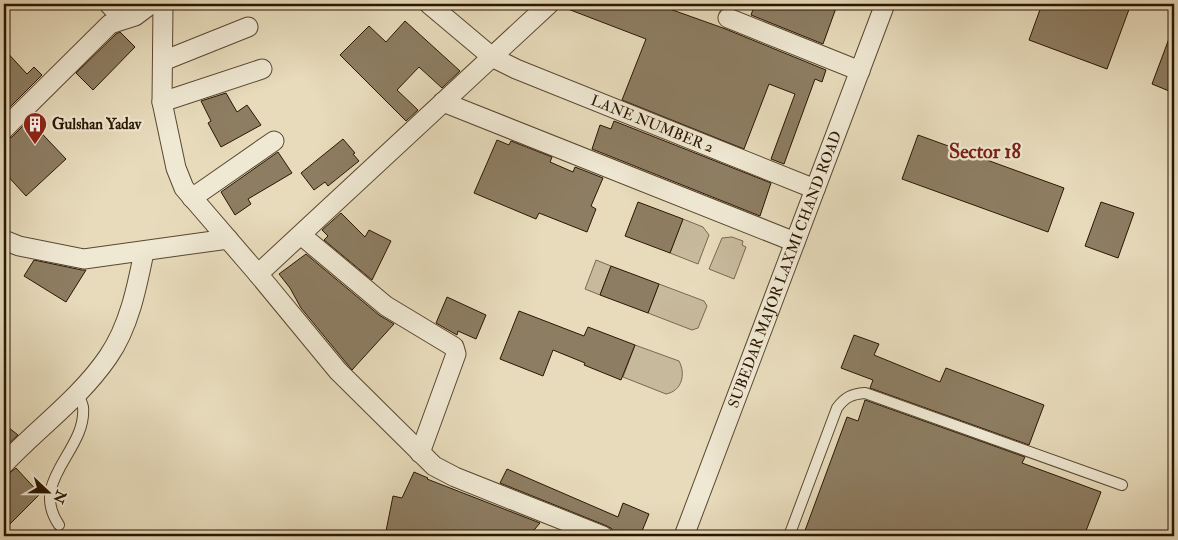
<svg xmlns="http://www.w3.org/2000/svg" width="1178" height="540" font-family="'IM FELL Double Pica',serif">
  <rect width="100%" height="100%" fill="#e7dbbb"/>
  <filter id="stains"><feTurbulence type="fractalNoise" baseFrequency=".004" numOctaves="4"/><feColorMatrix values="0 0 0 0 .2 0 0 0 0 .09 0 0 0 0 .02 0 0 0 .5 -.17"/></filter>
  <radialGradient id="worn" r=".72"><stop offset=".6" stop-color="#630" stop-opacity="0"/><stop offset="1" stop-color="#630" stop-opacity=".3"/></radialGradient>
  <!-- green -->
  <g fill="#c7ba9c" stroke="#79684f">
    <path d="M683,219L703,227L709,235L698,264L670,253Z"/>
    <path d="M732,237L743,241L742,245L746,247L734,279L709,269L722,238Z"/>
    <path d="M596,260L611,266L600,295L585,289Z"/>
    <path d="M659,284L704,301L707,306L698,328L692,330L648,313Z"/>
    <path d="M635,345L679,361C686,374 682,391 666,394L623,377Z"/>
  </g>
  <!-- building -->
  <g fill="#8d7d62" stroke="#2b1702">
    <path d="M560,4H669L667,8L723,28L826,70L822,82L815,79L784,164L771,159L795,94L769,84L744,149L622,100L646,39L560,6Z"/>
    <path d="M755,4H825L836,8L823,44L751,15Z"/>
    <path d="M1042,4H1131L1107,69L1029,40Z"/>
    <path d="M405,21L460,71L442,88L419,67L397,90L418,110L406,121L340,55L369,26L386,42Z"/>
    <path d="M1173,28L1174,29V93L1152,84Z"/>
    <path d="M120,32L135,47L93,90L76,73L116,34Z"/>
    <path d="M4,49L27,74L34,67L42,75L4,113Z"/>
    <path d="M226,93L237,112L247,105L261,125L221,147L208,123L211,121L201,101Z"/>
    <path d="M29,120L66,159L26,196L4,172V140L12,137Z"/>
    <path d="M614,121L771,183L760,216L592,149L600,125L611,129Z"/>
    <path d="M918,135L1064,188L1048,232L902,179Z"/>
    <path d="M343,139L355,153L353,154L359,161L328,186L325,182L314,190L301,173Z"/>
    <path d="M497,140L509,145L511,141L552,157L550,162L573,172L575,167L603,178L591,206L596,209L587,232L539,213L536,219L474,193Z"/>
    <path d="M278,152L292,173L248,199L251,204L235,215L221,192Z"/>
    <path d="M638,202L683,219L670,253L625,236Z"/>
    <path d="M1101,202L1134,213L1118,258L1085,246Z"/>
    <path d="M341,213L365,237L369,230L391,241L372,280L324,240L328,236L322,230Z"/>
    <path d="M306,254L379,315L394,324L352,370L301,308L290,288L279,274Z"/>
    <path d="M34,260L82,270H86L66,302L24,276Z"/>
    <path d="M611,266L659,284L648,313L600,295Z"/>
    <path d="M447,297L486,315L476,339L458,331L457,335L436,323Z"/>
    <path d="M519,311L584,336L588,327L635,345L621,380L584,365L585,363L553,350L543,376L500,359Z"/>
    <path d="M854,335L879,344L874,355L940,382L946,368L1044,405L1029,445L870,388L873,380L841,368Z"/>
    <path d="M865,400L1025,457L1022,463L1101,492L1084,536H803L847,417L858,421Z"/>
    <path d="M4,424L18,435L4,448Z"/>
    <path d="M16,468L40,494L4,530V475H7Z"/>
    <path d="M507,469L618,517L623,503L649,514L640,536H614L612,529L607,526L500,483Z"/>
    <path d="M414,472L428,478L427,479L540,523L529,536H501L486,531L485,536H385L393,496L402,498Z"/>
  </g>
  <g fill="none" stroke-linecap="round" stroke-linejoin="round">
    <!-- service casing -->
    <g stroke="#5a4830" stroke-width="12">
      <g id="service">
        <path d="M59,525C28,480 87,451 83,407C82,402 79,397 78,393"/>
        <path d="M789,536L837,408C845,397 852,394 865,393L1122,485"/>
      </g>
    </g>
    <!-- minor casing -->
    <g stroke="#5a4830" stroke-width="21">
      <g id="minor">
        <path d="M109,4L123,19"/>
        <path d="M163,4L162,102L176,168L184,188L258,274L338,371L434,466L455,477L603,536"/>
        <path id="s1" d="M429,4L492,57L516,69L815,189"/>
        <path d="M728,18L860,71"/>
        <path d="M163,61L248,27"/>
        <path d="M162,102L262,69"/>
        <path d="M443,102L795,242"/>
        <path d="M4,129L110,24L135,16L151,4"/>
        <path d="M192,198L274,141"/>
        <path d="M301,235L386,306L454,347L456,354L420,453"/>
        <path d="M4,240L19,246L84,259L228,239"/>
        <path d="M258,274L549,4"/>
        <path d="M4,464C38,428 80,398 108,357C129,327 137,287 144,252"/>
        <path id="s2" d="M684,536L885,4"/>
      </g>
    </g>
    <!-- service -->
    <use href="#service" stroke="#efe8d3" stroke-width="10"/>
    <!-- minor -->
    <use href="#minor" stroke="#efe8d3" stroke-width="19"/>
  </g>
  <!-- icons -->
  <defs>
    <g id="building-pin" transform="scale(1.25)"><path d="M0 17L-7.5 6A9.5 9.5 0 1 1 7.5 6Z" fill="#8f2418" stroke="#efe8d3"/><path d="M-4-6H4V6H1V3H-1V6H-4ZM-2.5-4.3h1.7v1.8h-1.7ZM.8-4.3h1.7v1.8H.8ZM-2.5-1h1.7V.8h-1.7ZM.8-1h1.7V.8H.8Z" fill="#fff"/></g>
  </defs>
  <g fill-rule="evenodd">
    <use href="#building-pin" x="35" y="124"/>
  </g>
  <g text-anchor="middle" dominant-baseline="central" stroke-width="4.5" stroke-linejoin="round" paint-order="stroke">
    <!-- poi labels -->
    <g font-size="15" font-weight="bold" fill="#2b1702" stroke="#efe8d3" text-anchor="start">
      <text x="52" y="124">Gulshan Yadav</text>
    </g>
    <!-- street labels -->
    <g font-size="15" fill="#2b1702" stroke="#efe8d3">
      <text stroke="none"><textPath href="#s1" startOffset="256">LANE NUMBER 2</textPath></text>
      <text stroke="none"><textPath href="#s2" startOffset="285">SUBEDAR MAJOR LAXMI CHAND ROAD</textPath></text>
    </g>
    <!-- district labels -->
    <g font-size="20" font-weight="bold" fill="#7a1f14" stroke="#efe8d3">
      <text x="985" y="151">Sector 18</text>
    </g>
  </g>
  <!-- margin -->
  <rect width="1178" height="540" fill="none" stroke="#e7dbbb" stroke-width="20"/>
  <rect x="5" y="5" width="1168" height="530" fill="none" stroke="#2b1702" stroke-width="2.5"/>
  <rect x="10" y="10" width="1158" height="520" fill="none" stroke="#2b1702"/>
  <!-- north arrow -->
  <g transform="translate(48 492) rotate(112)" stroke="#efe8d3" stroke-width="4" paint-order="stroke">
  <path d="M0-4L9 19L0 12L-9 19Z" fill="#2b1702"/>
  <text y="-8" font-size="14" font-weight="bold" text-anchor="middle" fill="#2b1702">N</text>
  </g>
  <rect width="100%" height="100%" filter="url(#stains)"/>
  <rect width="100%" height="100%" fill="url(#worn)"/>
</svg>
